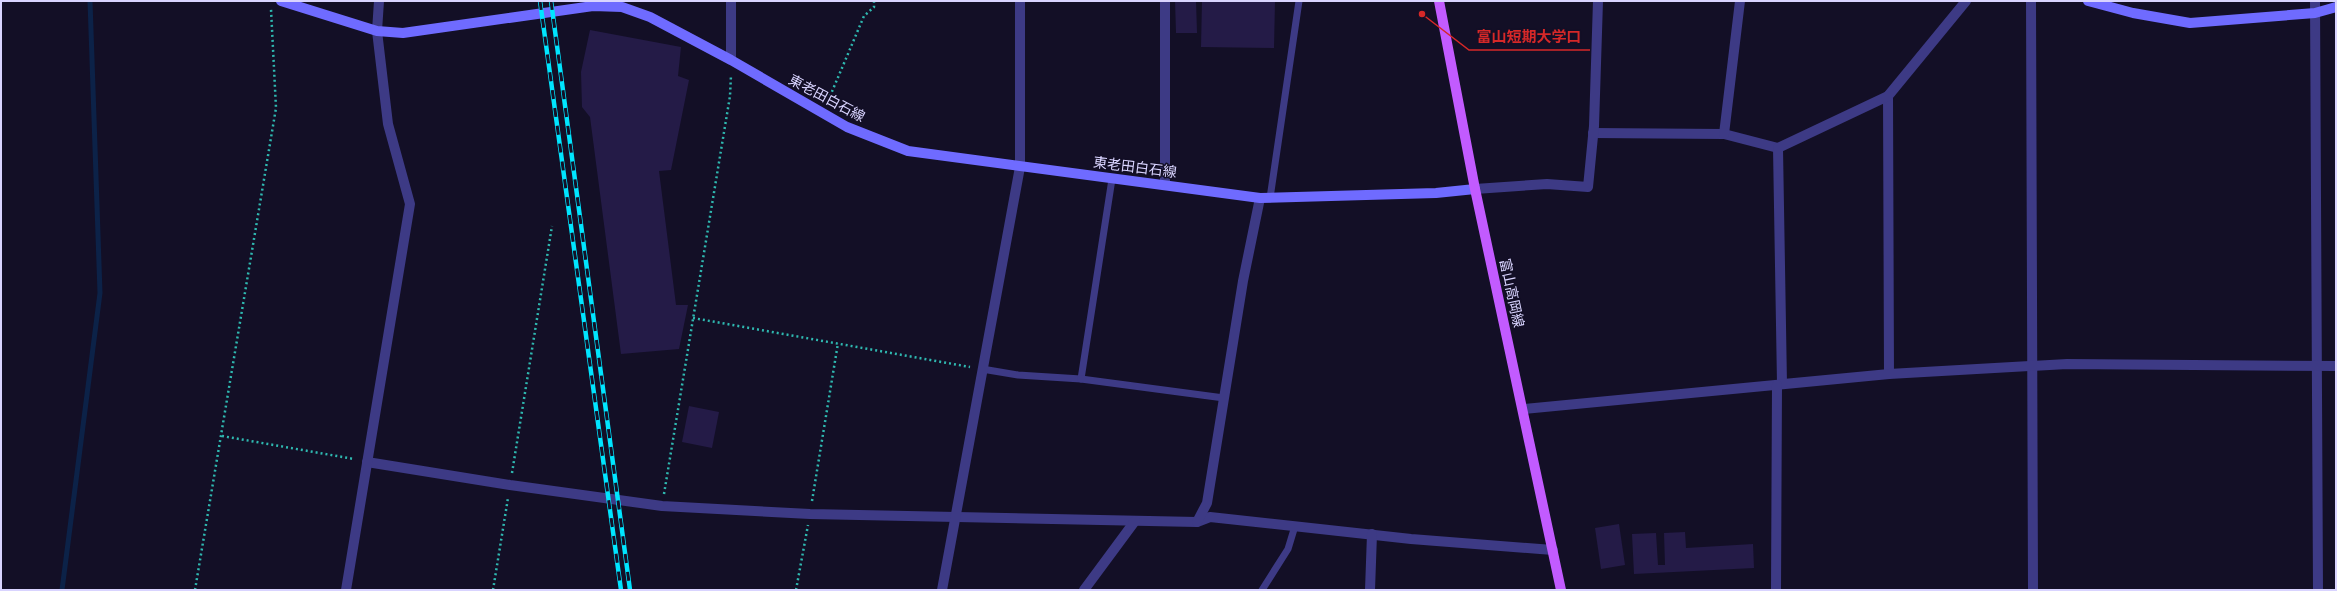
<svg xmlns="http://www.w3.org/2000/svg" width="2337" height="591" font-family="'Public Sans','Noto Sans JP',sans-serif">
  <rect width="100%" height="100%" fill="#130f26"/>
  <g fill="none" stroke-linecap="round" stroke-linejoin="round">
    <!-- stream -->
    <path stroke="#0c2248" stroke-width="5" d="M62,590L100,293L90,1"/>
  </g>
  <!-- building -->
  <g fill="#241b47">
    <path d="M1175,1H1196L1197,33H1176Z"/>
    <path d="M1202,1H1275L1274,48L1201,47Z"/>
    <path d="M590,30L681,47L678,76L689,80L671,170L659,171L676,305H688L679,349L621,354L590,117L582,107L581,72Z"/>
    <path d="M689,406L719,412L712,448L682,442Z"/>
    <path d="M1619,524L1625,565L1601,569L1595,528Z"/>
    <path d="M1685,532L1686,548L1753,544L1754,568L1634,574L1632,534L1656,533L1658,565H1665L1664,533Z"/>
  </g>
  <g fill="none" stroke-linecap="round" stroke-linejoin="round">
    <!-- path -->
    <g stroke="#2fb8b0" stroke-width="2.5" stroke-dasharray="2 3" stroke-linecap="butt">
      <path d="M828,101L864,16L874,7V1"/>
      <path d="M693,318L970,367"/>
      <path d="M222,436L354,459"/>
      <path d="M512,473L552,226"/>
      <path d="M664,494L730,96L731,75"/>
      <path d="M812,501L838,343"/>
      <path d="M195,590L276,108L271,9"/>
      <path d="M493,590L508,498"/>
      <path d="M796,590L808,525"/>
    </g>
    <!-- service -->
    <g stroke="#3d3a85" stroke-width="7">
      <path d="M1270,198L1299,1"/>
      <path d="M982,369L1018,375L1081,379L1112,179"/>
      <path d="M1081,379L1224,398"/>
      <path d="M1262,590L1288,549L1295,526"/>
    </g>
    <!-- minor -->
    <g stroke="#3d3a85" stroke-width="10">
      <path d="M731,1V60"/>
      <path d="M1165,1V185"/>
      <path d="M2031,1L2033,590"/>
      <path d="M2315,1L2318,590"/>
      <path d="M1888,96L1889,374"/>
      <path d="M1593,133L1724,134L1778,148"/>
      <path d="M1724,134L1740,1"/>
      <path d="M1475,189L1547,184L1588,187L1594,126L1598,1"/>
      <path d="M1782,384L1778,148L1888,96L1966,1"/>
      <path d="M1523,409L1889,374L2067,364L2336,366"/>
      <path d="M367,462L510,485L662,506L810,514L1197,522L1210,517L1411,539L1553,550"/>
      <path d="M1197,522L1207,503L1243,281L1260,198"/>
      <path d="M346,590L410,204L388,124L377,31L379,1"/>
      <path d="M942,590L1020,167V1"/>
      <path d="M1084,590L1135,521"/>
      <path d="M1370,590L1372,534"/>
      <path d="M1776,590L1777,385"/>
    </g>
    <!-- secondary -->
    <g stroke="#6f6bff" stroke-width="10">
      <path d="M281,1L377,31L403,33L593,6L622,7L650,17L731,60L847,127L908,151L1260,198L1436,193L1475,189"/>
      <path d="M2088,1L2133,13L2190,23L2315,13L2336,7"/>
    </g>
    <!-- primary -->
    <path stroke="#c25bff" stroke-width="10" d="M1439,1L1475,189L1561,590"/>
    <!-- rail casing -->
    <g stroke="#00e5ff" stroke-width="4.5">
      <g id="rail">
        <path d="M540,1L621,590"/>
        <path d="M551,1L630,590"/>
      </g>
    </g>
    <!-- rail -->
    <use href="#rail" stroke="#130f26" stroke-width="3" stroke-dasharray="9" stroke-linecap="butt"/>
  </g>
  <g text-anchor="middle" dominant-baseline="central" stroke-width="3" stroke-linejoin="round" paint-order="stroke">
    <!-- street labels -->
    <g font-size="14" fill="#d9d4ff" stroke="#130f26">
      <text transform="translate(827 98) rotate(28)">東老田白石線</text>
      <text transform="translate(1135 167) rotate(7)">東老田白石線</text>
      <text transform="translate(1512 293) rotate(78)">富山高岡線</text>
    </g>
  </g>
  <!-- callouts -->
  <path fill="none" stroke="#d62828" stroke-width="1.5" d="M1422 14L1469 50H1590"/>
  <circle fill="#d62828" stroke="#130f26" stroke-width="1.5" cx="1422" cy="14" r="4"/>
  <g font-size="15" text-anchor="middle" font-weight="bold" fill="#d62828" stroke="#130f26" stroke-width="3" stroke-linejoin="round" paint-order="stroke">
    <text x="1529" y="42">富山短期大学口</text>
  </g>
  <!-- border -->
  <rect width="2337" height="591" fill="none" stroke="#d9d4ff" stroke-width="4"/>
</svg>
